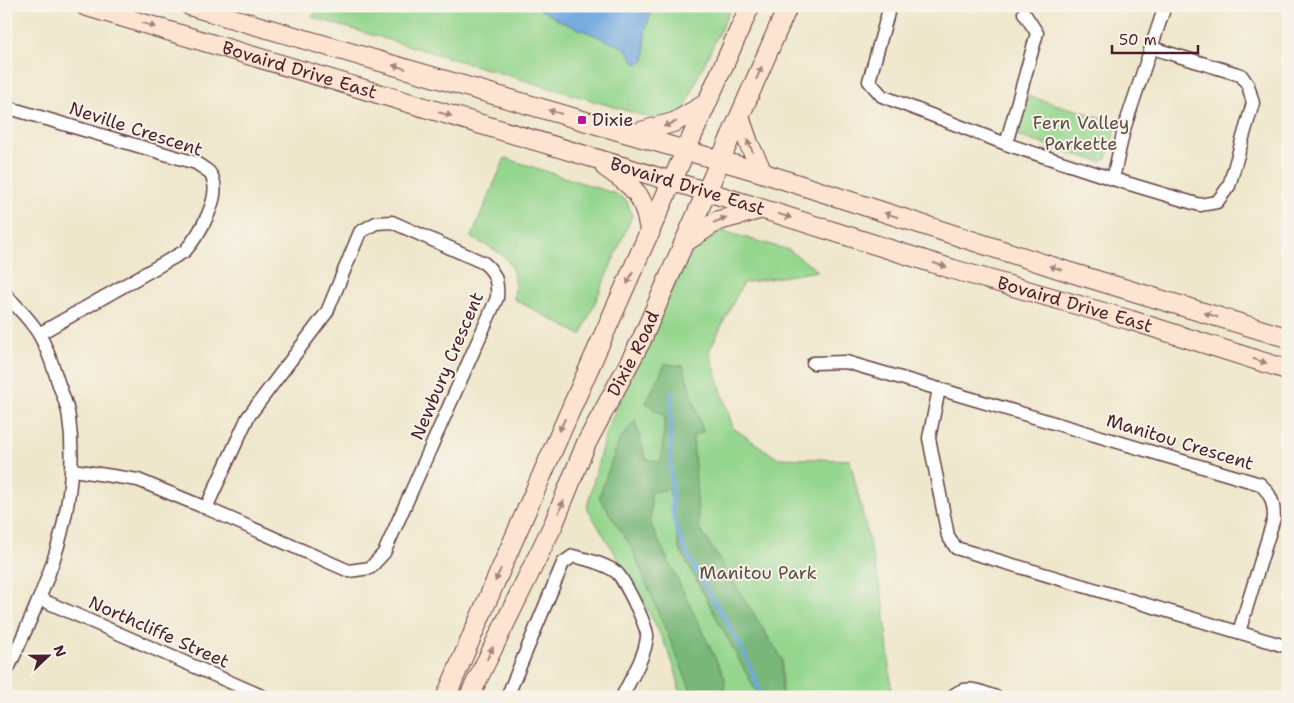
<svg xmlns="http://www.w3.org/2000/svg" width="1294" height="703" font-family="'Shantell Sans',sans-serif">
  <rect width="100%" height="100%" fill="#f7f3e8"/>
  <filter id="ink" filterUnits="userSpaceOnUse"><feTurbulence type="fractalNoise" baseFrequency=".02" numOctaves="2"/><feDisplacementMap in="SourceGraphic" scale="10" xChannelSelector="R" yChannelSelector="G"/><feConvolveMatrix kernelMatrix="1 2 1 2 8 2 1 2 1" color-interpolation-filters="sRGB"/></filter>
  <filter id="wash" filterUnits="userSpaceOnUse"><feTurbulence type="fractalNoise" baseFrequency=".0096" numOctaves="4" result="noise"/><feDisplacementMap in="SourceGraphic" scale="20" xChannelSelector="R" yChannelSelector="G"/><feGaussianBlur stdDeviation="1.12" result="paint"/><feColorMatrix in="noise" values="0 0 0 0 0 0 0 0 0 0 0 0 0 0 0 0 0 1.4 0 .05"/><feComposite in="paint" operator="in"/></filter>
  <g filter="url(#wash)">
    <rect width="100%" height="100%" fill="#eee7cc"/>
    <!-- green -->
    <g fill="#95d68e" stroke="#707a5c">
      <path d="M330,6H732L696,81L681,119L677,117L651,118L312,17L317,11Z"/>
      <path d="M1027,96L1118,122L1107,158L1100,162L1018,136L1017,129Z"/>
      <path d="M505,158L616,194L627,201L632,216L581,335L514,299C519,260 503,253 471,238Z"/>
      <path d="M701,225L789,250L818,271L743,283L709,351L733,428L777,458L850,460L884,605L892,697H678C689,666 606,540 587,508L606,431Z"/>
    </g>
    <!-- forest -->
    <path fill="#78b779" stroke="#616b52" d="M665,364L683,366L703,432L693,436L699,527L782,659V697H759L679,548L669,489L651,492V525L725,678L724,697H688L690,688L631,547L599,497L619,440L635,421L646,459L661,462L665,417L646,403Z"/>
    <!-- water -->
    <path fill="#71a8df" stroke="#5e6485" d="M535,6H654L645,30V61L636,64L625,48L558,20Z"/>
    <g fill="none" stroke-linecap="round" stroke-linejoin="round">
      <!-- stream -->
      <path stroke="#71a8df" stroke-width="4" d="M672,391C671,425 669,459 672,493C672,502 672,512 674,520C692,583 745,631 760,697"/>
    </g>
  </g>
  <g filter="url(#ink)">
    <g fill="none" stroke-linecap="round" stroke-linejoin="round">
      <!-- minor casing -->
      <g stroke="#633d43" stroke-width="15">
        <g id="minor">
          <path d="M890,6L869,81L882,96L1006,144L1113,179"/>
          <path d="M1152,48L1241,75L1248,85L1253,103L1229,186L1217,202L1200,205L1113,179L1124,129L1165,6"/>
          <path d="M6,107L196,163C200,166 206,169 209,172C226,192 199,235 185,251L39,334"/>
          <path d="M1006,144L1037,33L1024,13"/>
          <path d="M6,295C17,307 32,321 40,336C48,350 53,366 58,382C62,394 68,406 69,418C82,512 44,591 6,673"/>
          <path d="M813,363L846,362L939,389L929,438L948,536L956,548L1288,647"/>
          <path d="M939,389L1260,484C1271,494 1274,503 1274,518L1239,632"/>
          <path d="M73,470L138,480L206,508L349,571L370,568L384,553L497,298C498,282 496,273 484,263L392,222L376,223L360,232L327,312L248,417L206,508"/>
          <path d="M40,599L264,697"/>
          <path d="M507,697L563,563L573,556C586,559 605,564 616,572C623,577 649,629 647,637C645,657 631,678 622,697"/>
          <path d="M952,697C965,683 981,692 996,697"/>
        </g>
      </g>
      <!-- secondary casing -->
      <g stroke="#633d43" stroke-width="21">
        <g id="secondary">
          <path id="s1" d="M85,6L721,196L952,269L1130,320L1288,370"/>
          <path d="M190,6L763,173L1069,272L1288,338"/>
          <path d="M740,118L749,144L763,173"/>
          <path d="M632,134L675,122L707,103"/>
          <path d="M605,167C638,190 643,194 650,233"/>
          <path d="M684,243L717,221L761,209"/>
          <path d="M446,697C544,465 648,236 750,6"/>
          <path id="s2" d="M469,697L554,523L586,444L641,341L788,6"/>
        </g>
      </g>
      <!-- minor -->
      <use href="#minor" stroke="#fff" stroke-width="12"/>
      <!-- secondary -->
      <use href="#secondary" stroke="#fde4d1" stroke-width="19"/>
    </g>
    <!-- one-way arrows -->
    <defs><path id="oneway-solid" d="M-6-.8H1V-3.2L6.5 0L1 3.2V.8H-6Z" transform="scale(1.25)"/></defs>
    <g fill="#a4827e">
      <use href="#oneway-solid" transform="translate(149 25) rotate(17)"/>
      <use href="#oneway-solid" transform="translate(399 67) rotate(-164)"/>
      <use href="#oneway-solid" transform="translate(759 73) rotate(-67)"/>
      <use href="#oneway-solid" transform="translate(555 112) rotate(-164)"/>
      <use href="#oneway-solid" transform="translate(445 114) rotate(16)"/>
      <use href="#oneway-solid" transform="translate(670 124) rotate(159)"/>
      <use href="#oneway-solid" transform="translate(750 146) rotate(-114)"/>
      <use href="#oneway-solid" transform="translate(891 215) rotate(-162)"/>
      <use href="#oneway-solid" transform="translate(785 216) rotate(17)"/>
      <use href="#oneway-solid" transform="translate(720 220) rotate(-23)"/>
      <use href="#oneway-solid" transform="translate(940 265) rotate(17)"/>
      <use href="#oneway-solid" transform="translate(1056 268) rotate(-162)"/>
      <use href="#oneway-solid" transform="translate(630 278) rotate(115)"/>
      <use href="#oneway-solid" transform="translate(1211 315) rotate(-163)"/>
      <use href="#oneway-solid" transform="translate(1260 361) rotate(17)"/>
      <use href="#oneway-solid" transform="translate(562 425) rotate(115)"/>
      <use href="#oneway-solid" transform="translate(561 507) rotate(-68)"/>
      <use href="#oneway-solid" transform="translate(498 575) rotate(113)"/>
      <use href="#oneway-solid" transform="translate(490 653) rotate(-64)"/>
    </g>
  </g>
  <!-- markers -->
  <rect fill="#b5179e" stroke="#f7f3e8" stroke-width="2" x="577" y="115" width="10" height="10" rx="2.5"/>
  <g text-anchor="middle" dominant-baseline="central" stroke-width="4" stroke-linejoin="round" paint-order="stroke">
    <!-- street labels -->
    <g font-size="18" fill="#4a1f2b" stroke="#f7f3e8">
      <text stroke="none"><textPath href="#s1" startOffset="224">Bovaird Drive East</textPath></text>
      <text transform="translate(136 129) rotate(18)">Neville Crescent</text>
      <text stroke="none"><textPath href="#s1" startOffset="629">Bovaird Drive East</textPath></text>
      <text stroke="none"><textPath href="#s1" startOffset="1034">Bovaird Drive East</textPath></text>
      <text stroke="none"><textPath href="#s2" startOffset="381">Dixie Road</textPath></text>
      <text transform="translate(447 366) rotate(-67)">Newbury Crescent</text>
      <text transform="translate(1180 442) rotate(17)">Manitou Crescent</text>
      <text transform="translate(159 632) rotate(24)">Northcliffe Street</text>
    </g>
    <!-- poi labels -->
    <g font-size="18" fill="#4a1f2b" stroke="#f7f3e8" text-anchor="start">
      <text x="592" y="120">Dixie</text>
    </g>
    <!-- park labels -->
    <g font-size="18" fill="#5d4d44" stroke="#f7f3e8">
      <text x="1081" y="123">Fern Valley<tspan x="1081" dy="21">Parkette</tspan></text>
      <text x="758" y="573">Manitou Park</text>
    </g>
  </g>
  <!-- margin -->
  <rect width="1294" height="703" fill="none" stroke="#f7f3e8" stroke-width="25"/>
  <!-- north arrow -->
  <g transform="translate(48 656) rotate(68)" stroke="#f7f3e8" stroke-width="4" paint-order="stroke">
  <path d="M0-4L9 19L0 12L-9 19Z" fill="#4a1f2b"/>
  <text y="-8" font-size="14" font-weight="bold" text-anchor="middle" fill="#4a1f2b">N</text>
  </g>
  <!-- scale -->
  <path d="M1112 45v8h86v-8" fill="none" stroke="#4a1f2b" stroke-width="2.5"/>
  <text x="1119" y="45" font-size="15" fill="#4a1f2b" stroke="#f7f3e8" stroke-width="4" paint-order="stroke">50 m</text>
</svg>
